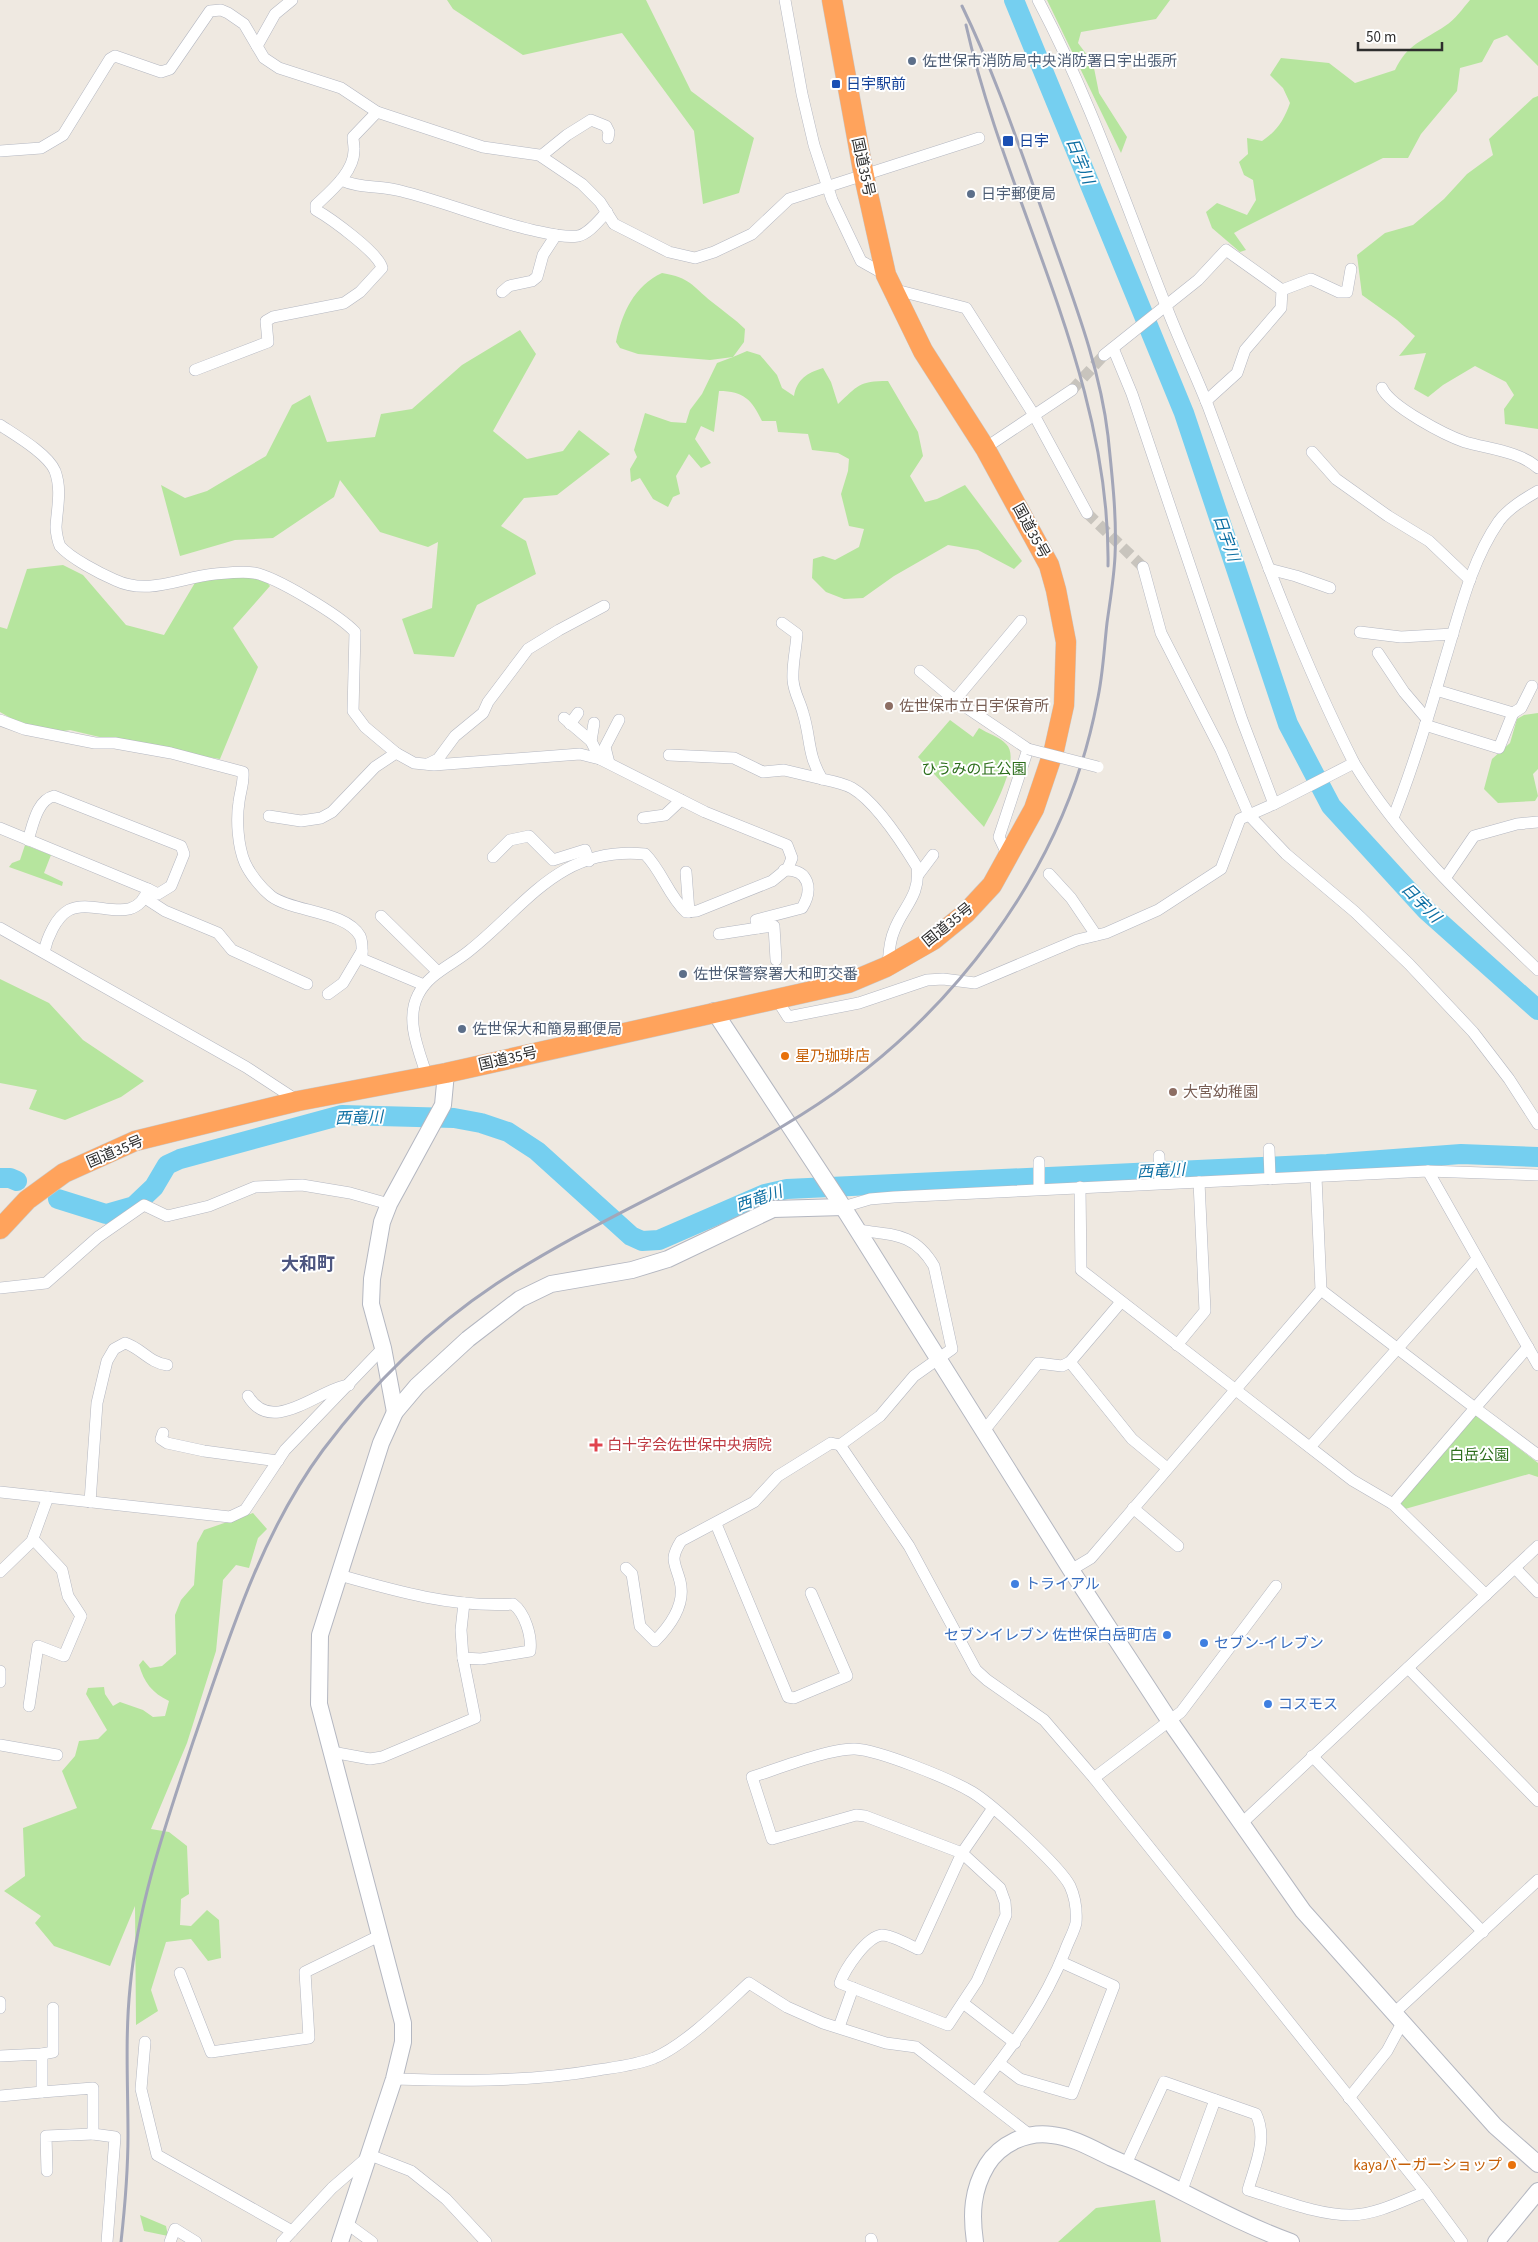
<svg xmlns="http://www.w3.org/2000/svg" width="1538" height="2242" font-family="'Source Sans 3','Noto Sans JP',sans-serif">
  <rect width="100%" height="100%" fill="#efe9e1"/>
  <!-- green -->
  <g fill="#b6e59e">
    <path d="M447,0H646L691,91L754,138L739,193L703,204L694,131L622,33L523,55L453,9Z"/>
    <path d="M1047,0H1170L1156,19L1081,32L1078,43L1093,63L1099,93L1127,137L1121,153Z"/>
    <path d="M1470,0H1538V66L1507,35L1494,40L1482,62L1460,68L1457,91L1421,134L1408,158H1383L1241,229L1234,233L1246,250L1240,252L1212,228L1206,212L1217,203L1247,215L1256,200L1253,180L1244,175L1239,162L1248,154L1247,138L1262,141C1277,131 1284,120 1290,103L1283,88L1270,75L1281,58L1329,63L1355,83L1395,70C1408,43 1423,41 1445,26C1455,20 1463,8 1470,0Z"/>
    <path d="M1538,96V429L1505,424L1504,409L1514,395L1506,382L1475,366L1443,385L1428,397L1414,389L1426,353L1399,356L1415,336L1397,320L1362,295L1357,255L1385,233L1413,225L1444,199L1467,174L1493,155L1489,139L1533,98Z"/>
    <path d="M662,273C691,278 691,285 712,302C723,311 735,319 745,329L744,342L733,357L747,351L760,355L777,375L782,388L794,396C797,379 807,373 823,368L831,382L838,404C858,386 858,381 888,381L918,432L923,456L910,476L925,502L937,499L965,485L1022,561L1014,569L978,550L948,545L894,576L863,598L844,599L826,592L812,578L813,559L823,556L835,560L859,547L864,529L849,526L841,494L848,471L849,459L838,453L812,450L808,434L778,432L776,421H762C752,400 744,391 719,391L714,432L701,426L695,439L711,463L701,468L689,454L676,476L680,494L673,497L668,507L653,499L640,478L631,482L630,469L637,457L634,450L645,413L671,422L686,423L690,410L702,394L717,363L733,357L710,360L638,354L620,348L616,342C622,313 634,286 662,273Z"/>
    <path d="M520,330L536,354L493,431L527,459L563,451L579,430L610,454L557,495L524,498L501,526L526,541L536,574L477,605L454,657L414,654L402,619L432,608L438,542L428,547L380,532L340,480L334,497L273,538L235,540L180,556L161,485L185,498L207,491L266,456L292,405L310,395L327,442L375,437L381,414L412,409L462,365Z"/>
    <path d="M63,565L83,575L126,625L164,635L196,581L261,575L270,586L233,628L258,667L220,759L133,745L70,730L40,735L0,712V627L7,629L27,569Z"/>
    <path d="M1538,713V769L1533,774L1538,796L1535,801L1498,803L1484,789L1492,759L1510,743L1517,719L1524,715Z"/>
    <path d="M950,720L973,737L979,728C987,733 1000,737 1006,744C1022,758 992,812 984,827L918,757Z"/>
    <path d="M25,845L51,855L44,873L63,882L62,886L9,867L12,863L20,860Z"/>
    <path d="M0,979L49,1003L83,1040L144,1081L121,1097L65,1120L29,1109L37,1090L0,1083Z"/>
    <path d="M1475,1415L1538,1463V1477L1529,1474L1405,1509L1400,1504Z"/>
    <path d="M253,1513L267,1529L258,1538L249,1568L236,1565L223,1580L216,1651L187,1743L151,1829L169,1832L187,1846L189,1894L181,1899L180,1925L191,1926L207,1910L219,1920L221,1958L208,1961L191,1939L166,1942L151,1990L158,2011L136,2025L135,1906L110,1966L54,1946L35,1923L41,1916L4,1891L25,1876L23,1828L77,1808L62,1771L75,1756L79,1741L98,1739L107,1730L86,1694L88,1688L104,1687L105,1694L113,1706L120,1702L143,1710L153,1717L165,1716L169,1701C152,1693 144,1682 139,1665L143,1660L150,1668L162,1666L176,1654L175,1615L181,1600L194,1585L197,1543L204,1530Z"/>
    <path d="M1155,2200L1161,2242H1058L1096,2208Z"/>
    <path d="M140,2215L166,2226L168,2236L144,2231Z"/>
  </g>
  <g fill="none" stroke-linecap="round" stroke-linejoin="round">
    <!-- river -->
    <g stroke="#75cff0" stroke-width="20">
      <path d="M1014,0L1184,413L1288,724L1331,806L1426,910L1538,1010"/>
      <path d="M0,1178H10L17,1181"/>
      <path d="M58,1199L106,1214L134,1206L154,1187L167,1165L180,1159L342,1115L454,1118L481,1123L508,1132L537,1151L631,1236L642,1241L659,1240L765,1194L787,1189L1327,1164L1461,1154L1538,1157"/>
    </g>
    <!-- street-tunnel -->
    <g stroke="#c8c4bd" stroke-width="11" stroke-dasharray="11 5.5" stroke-linecap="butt">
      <path d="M1072,390L1104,355"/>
      <path d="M1087,513L1143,567"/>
    </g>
    <!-- street casing -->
    <g stroke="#b4b7c1" stroke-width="12">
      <g id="street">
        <path d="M785,0L802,94L814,145L832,200L861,261L886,275"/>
        <path d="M1038,0C1090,98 1125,203 1166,306C1179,340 1195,373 1208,406C1253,527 1296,648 1354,763C1400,840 1474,909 1538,970"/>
        <path d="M257,46L275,14L292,0"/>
        <path d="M0,151L41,148L63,135L110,59L115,56L161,72L170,69L210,11L221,10L228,13L244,24L264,58L279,68L341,88L377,112L483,147L539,155L582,184L600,202L614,224L669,252L695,258L714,252L752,234L789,199L979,138"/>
        <path d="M541,156L567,135L591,120L606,126L609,132L608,138"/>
        <path d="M341,180C361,189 380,185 401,191C445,202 488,220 532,230C546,233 563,238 578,236C589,234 599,220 607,212"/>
        <path d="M892,289L966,308L1034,415L1087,513"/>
        <path d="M1282,290L1311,279L1339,292H1347L1351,269"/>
        <path d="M502,292L509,286L532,281L537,277L543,255L556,235"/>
        <path d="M1104,355L1198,280L1226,250L1282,290L1281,308L1245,350L1237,373L1206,401"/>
        <path d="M195,370L268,342L266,321L273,317L344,303L360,292L382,268C379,253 330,218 316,210V205C331,191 355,171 354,149C354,144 353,141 353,137L377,112"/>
        <path d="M1382,388C1391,407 1445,435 1465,442C1489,449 1519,451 1538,468"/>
        <path d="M0,425C15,435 48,454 55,471C62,490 57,508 56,527C56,532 58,542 60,546C70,558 101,574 115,580C149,596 181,577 215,574C227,573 243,571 254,573C276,577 339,615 355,632L353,711L365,727L396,753L414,763L434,765L580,754L600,759L705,812L787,845L792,858L788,868L772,881L697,911L686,912C668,895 662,871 645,854C559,846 527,905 469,951C452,965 428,974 418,995C405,1020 419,1051 427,1076"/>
        <path d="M985,448L1072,390"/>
        <path d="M1312,452L1336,479L1388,516L1429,541L1470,580"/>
        <path d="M1143,567L1161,633L1221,750L1249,815L1286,854L1355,912L1409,964L1473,1032L1509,1079L1538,1124"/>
        <path d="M1269,569L1296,576L1330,588"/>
        <path d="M782,623L797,634C796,650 792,665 793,680C794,693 800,701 803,713C811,738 807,754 822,779C832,781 843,783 852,788C876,802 903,844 917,867C921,896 902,908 894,931C889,942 889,954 888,966"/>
        <path d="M1360,632L1401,637L1453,634"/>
        <path d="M1378,653L1404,692L1427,719"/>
        <path d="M920,671L951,697L1028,749L999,837L1009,858"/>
        <path d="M1436,690L1513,713L1521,708L1532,686"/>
        <path d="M955,700L1021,621"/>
        <path d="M564,718L591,741L600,759"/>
        <path d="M0,720L24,729L95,743H115L171,753L243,772C244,783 240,792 239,802C236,820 238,847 245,863C250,874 261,888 271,896C292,912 346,911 360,936C363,942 362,952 362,959L424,985"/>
        <path d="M570,724L578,713"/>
        <path d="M1425,725L1499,748L1513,713"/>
        <path d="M591,741L594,723"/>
        <path d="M669,755L734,758L763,772L784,770L822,779"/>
        <path d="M609,763L605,747L619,720"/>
        <path d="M428,764L438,759L455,736L483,713L488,702L528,649L559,630L604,606"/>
        <path d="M1274,804L1354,763"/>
        <path d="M269,816L301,821L321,818L332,812L375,767L396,753"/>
        <path d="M643,818L665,815L681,800"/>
        <path d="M1393,818C1413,768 1429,715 1444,663C1459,615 1470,563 1499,521C1509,508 1524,499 1538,491"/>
        <path d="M0,828L148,889C135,929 94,897 69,910C56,917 47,938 44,952"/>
        <path d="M28,840C33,825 37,800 54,796L181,846L184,854L171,886L158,894L148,889"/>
        <path d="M493,857L510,840L529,836L553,860L585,850L589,861"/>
        <path d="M686,872L689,912"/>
        <path d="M1049,874L1071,898L1096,935"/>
        <path d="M918,875L933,855"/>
        <path d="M1446,877L1474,836L1517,824L1538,822"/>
        <path d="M145,898L165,911L218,933L232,950L307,984"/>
        <path d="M381,916L438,972"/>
        <path d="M0,928L246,1067L298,1101"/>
        <path d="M758,928L774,926L776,960"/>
        <path d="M719,934L758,928L756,920L802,908C813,890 810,869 784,870"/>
        <path d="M328,994L343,983L362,951"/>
        <path d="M776,998L788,1017L859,1003L927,980L943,979L975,983L1077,940L1106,933L1158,910L1221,869L1240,819L1274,804L1242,720L1132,394L1113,348"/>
        <path d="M1269,1149L1270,1179"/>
        <path d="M1159,1156L1160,1183"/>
        <path d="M1039,1162V1189"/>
        <path d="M1428,1171L1538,1365"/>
        <path d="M1080,1187L1081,1270L1352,1480L1393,1504L1486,1595"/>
        <path d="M843,1207L870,1199L894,1197L1428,1171L1538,1175"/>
        <path d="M857,1230C892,1235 914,1232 934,1266L952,1349L914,1376L880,1416L840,1445L909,1546L976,1670L987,1680L1044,1720L1094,1778L1425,2192L1462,2242"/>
        <path d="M0,1288L46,1283L98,1237L144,1205L167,1216L209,1206L255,1187L302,1185L350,1193L389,1204"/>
        <path d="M1321,1290L1475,1408L1393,1504"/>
        <path d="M1177,1345L1205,1311L1199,1182"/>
        <path d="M1528,1347L1475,1408L1538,1455"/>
        <path d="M1070,1362L1132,1439L1167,1468"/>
        <path d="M248,1396C272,1437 320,1388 349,1385"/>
        <path d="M983,1432L1038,1363L1062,1366L1070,1362L1121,1302"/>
        <path d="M163,1433L161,1439L167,1443L204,1451L278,1461"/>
        <path d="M1310,1447L1477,1259"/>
        <path d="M0,1492L230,1517L245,1510L285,1450L383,1348"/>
        <path d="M90,1502L97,1403L107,1361L114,1349L125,1343C141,1348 150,1363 167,1365"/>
        <path d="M1133,1508L1178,1546"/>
        <path d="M716,1524L788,1697L794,1698L847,1676L811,1593"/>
        <path d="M626,1568L632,1574L640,1626L655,1641C671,1625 686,1604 680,1581C675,1562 669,1560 681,1541L754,1502L778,1476L831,1443L840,1445"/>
        <path d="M1515,1568L1538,1592"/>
        <path d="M1071,1570L1091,1558L1321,1290L1316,1177"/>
        <path d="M0,1572L32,1541L48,1497"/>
        <path d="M463,1658L461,1630L464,1603"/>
        <path d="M1408,1668L1538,1801"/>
        <path d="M0,1671V1682"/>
        <path d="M29,1706L38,1646L64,1656L81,1616L68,1596L62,1570L33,1539"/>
        <path d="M0,1745L57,1755"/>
        <path d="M332,1752L370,1759L382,1757L475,1718L463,1658L481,1659L530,1651C532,1636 525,1613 513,1604C454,1608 395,1591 339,1575"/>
        <path d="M1312,1756L1483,1932"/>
        <path d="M1094,1778L1181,1712L1276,1586"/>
        <path d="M1242,1823L1538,1546"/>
        <path d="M180,1973L211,2052L309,2038L305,1972L381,1935"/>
        <path d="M0,2002V2008"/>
        <path d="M963,2003L1015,2043"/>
        <path d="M1393,2014L1538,1880"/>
        <path d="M839,2027L853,1988"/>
        <path d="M145,2042L141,2089L157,2155L292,2231"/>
        <path d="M42,2054L53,2052V2008"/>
        <path d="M0,2056L42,2054V2092L93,2088V2134L115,2137L107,2242"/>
        <path d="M999,2063L1020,2079L1072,2094L1114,1986L1061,1962"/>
        <path d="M394,2079C463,2081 530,2082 598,2070C617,2067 636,2065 654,2058C685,2045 724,2006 749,1983L787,2007L823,2023L886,2043L916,2047L1030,2135"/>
        <path d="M977,2091C1012,2047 1044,2004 1065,1951C1068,1942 1074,1932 1076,1923C1077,1910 1075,1897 1070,1886C1060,1866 992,1804 972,1792C950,1779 879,1750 855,1749C831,1748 777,1769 752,1777L772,1839L856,1815L865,1816L962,1853L1000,1888L1005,1902L1006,1915L977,1981L948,2025L840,1983C845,1969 866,1937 882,1935C892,1935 909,1945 918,1949L962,1853L993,1808"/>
        <path d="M0,2096L42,2092"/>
        <path d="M1349,2098L1387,2051L1402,2023"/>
        <path d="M1126,2164L1164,2082L1256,2114C1268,2139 1255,2165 1248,2190C1279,2199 1320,2216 1352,2215C1377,2214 1402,2201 1425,2192"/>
        <path d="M47,2171L46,2136L93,2134"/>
        <path d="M1182,2190L1215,2100"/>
        <path d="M346,2223L372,2242"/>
        <path d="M871,2239L872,2242"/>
        <path d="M170,2242L175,2229L196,2242"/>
        <path d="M282,2242L332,2188L370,2155L411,2171L446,2199L486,2242"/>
      </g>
    </g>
    <!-- secondary casing -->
    <g stroke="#b4b7c1" stroke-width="18">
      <g id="secondary">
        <path d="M714,1011L843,1207L1071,1570L1169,1720L1303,1911L1495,2126L1538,2164"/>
        <path d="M395,1412L383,1348L371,1304L372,1279L382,1222L389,1204L443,1105L446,1073"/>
        <path d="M340,2242L394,2079L403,2042V2023L319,1704L320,1635L381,1443L395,1412L417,1386L468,1339L520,1299L551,1284L632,1270L668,1259L773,1209L843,1207"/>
        <path d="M975,2242C971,2214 972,2190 987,2165C1000,2144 1027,2131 1052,2135C1073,2137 1093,2149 1112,2158C1172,2184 1230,2220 1291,2242"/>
        <path d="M1496,2242L1538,2191"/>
      </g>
    </g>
    <!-- highway casing -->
    <g stroke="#c9c9c9" stroke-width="21">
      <path id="highway" d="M0,1229L27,1200L64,1173L135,1141L298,1101L446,1073L848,983L886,967L933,940L966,913L992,885L1034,809L1054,750L1064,705L1066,642L1056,590L1049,565L985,448L923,351L886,275L864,176L832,0"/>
    </g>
    <!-- street -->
    <use href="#street" stroke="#fff" stroke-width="11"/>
    <!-- secondary -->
    <use href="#secondary" stroke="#fff" stroke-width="16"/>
    <!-- highway -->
    <use href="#highway" stroke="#ffa35c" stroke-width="20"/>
    <!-- rail -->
    <g stroke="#a3a6b8" stroke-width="3">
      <path d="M966,25C1007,207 1111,375 1108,566"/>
      <path d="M121,2242C125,2206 128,2171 128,2135C128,2086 125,2037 130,1988C138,1902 166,1824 193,1742C228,1641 259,1537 323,1450C371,1386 430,1328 496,1284C593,1220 702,1177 801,1115C947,1024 1064,874 1097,702C1103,676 1104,649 1107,623C1110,601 1114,578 1115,556C1117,517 1112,475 1108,436C1100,366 1072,296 1049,230C1022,155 997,78 962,6"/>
    </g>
    <!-- street-bridge casing -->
    <g stroke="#b4b7c1" stroke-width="12" stroke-linecap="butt">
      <path id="street-bridge" d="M1028,749L1098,767"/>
    </g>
    <!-- street-bridge -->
    <use href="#street-bridge" stroke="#fff" stroke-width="11"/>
  </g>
  <!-- markers -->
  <g fill="#5c6f8a" stroke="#fff" stroke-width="2">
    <circle cx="912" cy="61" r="5"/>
    <circle cx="971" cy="194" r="5"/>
    <circle cx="683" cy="974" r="5"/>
    <circle cx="462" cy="1029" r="5"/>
  </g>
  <g fill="#1a4fb4" stroke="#fff" stroke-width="2">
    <rect x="831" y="79" width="10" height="10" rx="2.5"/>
    <rect x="1002" y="135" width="12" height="12" rx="2.5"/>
  </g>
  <g fill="#8d6e63" stroke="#fff" stroke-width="2">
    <circle cx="889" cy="706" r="5"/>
    <circle cx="1173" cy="1092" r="5"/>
  </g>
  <g fill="#e8710a" stroke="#fff" stroke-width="2">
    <circle cx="785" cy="1056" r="5"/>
    <circle cx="1512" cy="2165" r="5"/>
  </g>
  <path fill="#e0444e" stroke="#fff" stroke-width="2" d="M593.5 1437.5h5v5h5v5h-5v5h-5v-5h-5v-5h5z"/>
  <g fill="#3f7fe0" stroke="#fff" stroke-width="2">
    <circle cx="1015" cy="1584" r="5"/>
    <circle cx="1167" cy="1635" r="5"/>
    <circle cx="1204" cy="1643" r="5"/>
    <circle cx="1268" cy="1704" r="5"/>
  </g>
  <g text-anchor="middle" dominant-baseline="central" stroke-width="4" stroke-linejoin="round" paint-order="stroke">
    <!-- service labels -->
    <g font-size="15" fill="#4e5e75" stroke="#fff" text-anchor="start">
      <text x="922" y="61">佐世保市消防局中央消防署日宇出張所</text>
      <text x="981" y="194">日宇郵便局</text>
      <text x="693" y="974">佐世保警察署大和町交番</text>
      <text x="472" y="1029">佐世保大和簡易郵便局</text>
    </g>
    <!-- transit labels -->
    <g font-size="15" fill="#164399" stroke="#fff" text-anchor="start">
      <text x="846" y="84">日宇駅前</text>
      <text x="1019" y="141">日宇</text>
    </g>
    <!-- street labels -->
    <g font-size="15" fill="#2e2e2e" stroke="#fff">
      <text transform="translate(863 167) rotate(78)">国道35号</text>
      <text transform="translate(1031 531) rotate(61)">国道35号</text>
      <text transform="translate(948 925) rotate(-39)">国道35号</text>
      <text transform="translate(508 1059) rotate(-13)">国道35号</text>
      <text transform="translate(115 1152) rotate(-23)">国道35号</text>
    </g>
    <!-- education labels -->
    <g font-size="15" fill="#785e54" stroke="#fff" text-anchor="start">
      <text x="899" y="706">佐世保市立日宇保育所</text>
      <text x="1183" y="1092">大宮幼稚園</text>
    </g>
    <!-- park labels -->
    <g font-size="15" fill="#2c6e1b" stroke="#fff">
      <text x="974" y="769">ひうみの丘公園</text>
      <text x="1479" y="1455">白岳公園</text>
    </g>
    <!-- food labels -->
    <g font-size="15" fill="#c56008" stroke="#fff" text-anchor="start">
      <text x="795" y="1056">星乃珈琲店</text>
      <text x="1502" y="2165" text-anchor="end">kayaバーガーショップ</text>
    </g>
    <!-- health labels -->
    <g font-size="15" fill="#be3a42" stroke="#fff" text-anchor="start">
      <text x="607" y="1445">白十字会佐世保中央病院</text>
    </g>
    <!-- shop labels -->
    <g font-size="15" fill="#366cbe" stroke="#fff" text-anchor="start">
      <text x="1025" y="1584">トライアル</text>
      <text x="1157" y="1635" text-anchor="end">セブンイレブン 佐世保白岳町店</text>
      <text x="1214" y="1643">セブン-イレブン</text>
      <text x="1278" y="1704">コスモス</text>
    </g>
    <!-- water labels -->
    <g font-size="16" font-style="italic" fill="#0d6fa3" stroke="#fff">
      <text transform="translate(1080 161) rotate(68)">日宇川</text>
      <text transform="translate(1226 538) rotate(71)">日宇川</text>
      <text transform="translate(1421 903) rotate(45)">日宇川</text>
      <text transform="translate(359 1118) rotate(-2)">西竜川</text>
      <text transform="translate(1161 1171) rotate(-3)">西竜川</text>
      <text transform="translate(759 1199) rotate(-19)">西竜川</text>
    </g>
    <!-- quarter labels -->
    <g font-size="18" font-weight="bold" fill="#4d5680" stroke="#fff">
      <text x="308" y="1264">大和町</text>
    </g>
  </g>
  <!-- scale -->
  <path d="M1358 42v8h84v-8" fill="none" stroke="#2e2e2e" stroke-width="2.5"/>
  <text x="1366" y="42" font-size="15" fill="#2e2e2e" stroke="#ffffff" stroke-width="4" paint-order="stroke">50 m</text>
</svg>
